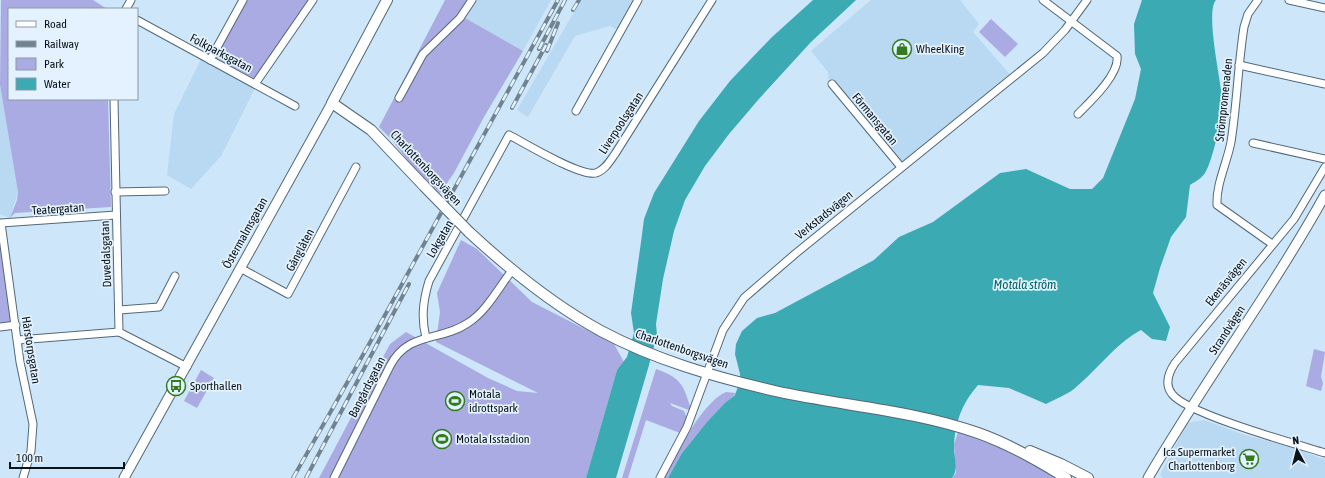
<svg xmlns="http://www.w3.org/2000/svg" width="1325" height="478" font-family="'Asap Condensed',sans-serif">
  <rect width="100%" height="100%" fill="#cde6fa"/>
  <!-- built -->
  <g fill="#b9d8f1">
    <path d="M467,0H551L523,51L458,14Z"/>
    <path d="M581,0H634L618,30L610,26L575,36L528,117L517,110Z"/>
    <path d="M871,0H960L979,24L973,32L1012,77L901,167L829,83L828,72L811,51Z"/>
    <path d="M203,55L258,82L221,156L191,189L167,175L174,114Z"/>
    <path d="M0,85L18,192L10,218L0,214Z"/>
    <path d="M1204,420L1242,434L1294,448L1325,460V478H1163L1160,475L1187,423Z"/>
  </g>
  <!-- green -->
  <g fill="#aaabe2">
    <path d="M1,0H93L107,9H9V99H108L111,207L15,213L10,218L17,200L18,192L0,85Z"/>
    <path d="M240,0H311L258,82L208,58Z"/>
    <path d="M445,0H467L458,14L523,51L484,117L454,173L440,193L413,167L391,139L379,127Z"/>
    <path d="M991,19L1018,44L1005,57L979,32Z"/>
    <path d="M461,240L477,249L532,302L614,344L624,362L617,370L586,478H319L390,344L406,332L488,378L517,391L538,393L436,342L440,312L437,293Z"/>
    <path d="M0,246L16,322L0,324Z"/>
    <path d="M1314,349L1325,352L1321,377L1323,383L1321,391L1306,386Z"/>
    <path d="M656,369C679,377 683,383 690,406L689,410L670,403L672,406L684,411L687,418L680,433L646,420L628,478H622Z"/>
    <path d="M201,370L214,378L197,408L184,401Z"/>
    <path d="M726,392L736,393L707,422L682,453L668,478H664C677,454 701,403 726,392Z"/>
    <path d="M958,432L1000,448L1058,478H952L956,473L954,445Z"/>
  </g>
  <!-- water -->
  <g fill="#3baab2">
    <path d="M813,0H856L811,42L758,100L729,134L705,166L685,200L674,231L663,279L656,324L657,335L649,365L616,478H586L617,370L627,357L634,333L631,313L641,242L644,219L654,193L699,121L730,81L771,38Z"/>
    <path d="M1142,0H1216C1205,12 1221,80 1222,99C1223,115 1213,160 1205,173C1202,178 1195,182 1190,185L1186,217L1171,237L1160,268L1153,293L1170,327L1166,341L1152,339L1141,330C1115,344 1097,370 1074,389C1066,395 1055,399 1046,404L1009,388L978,385C962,403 954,424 954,448C954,458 959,469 952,478H668L682,453L707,422L725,403L735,395L740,381V374L735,354L736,344L742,331L757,318L775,313L874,260L899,237L933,222L1000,173L1026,169L1070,189H1092L1103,178L1135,99L1141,69L1135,54L1134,24Z"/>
  </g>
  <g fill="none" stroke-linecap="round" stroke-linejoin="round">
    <!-- minor casing -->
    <g stroke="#526879" stroke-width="9">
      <g id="minor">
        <path d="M1043,0L1117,56C1120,74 1090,102 1078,114"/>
        <path d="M1258,0L1248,14L1244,27C1238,65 1237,104 1231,142C1227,163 1216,184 1217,205L1272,244"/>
        <path d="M1289,0L1325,8"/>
        <path d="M126,9L131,0"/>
        <path d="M137,20L295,106"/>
        <path d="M210,60L243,0"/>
        <path d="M1239,65L1325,84"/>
        <path d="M255,84L313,0"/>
        <path d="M832,84L901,167"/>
        <path d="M399,98L423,54L460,18L472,0"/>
        <path d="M114,99L119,332L187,367"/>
        <path d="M576,111L638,0"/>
        <path d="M1253,143L1325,159"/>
        <path d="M1325,167L1294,219L1175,363C1169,372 1164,384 1172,394C1187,414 1296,444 1325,453"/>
        <path d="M115,192L165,191"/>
        <path d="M240,268L288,294L356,167"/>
        <path d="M119,310L159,307L175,276"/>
        <path d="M0,327L16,325"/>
        <path d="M426,338C421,318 423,301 429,281L509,135C525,143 580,177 596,173C605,170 610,161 615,154L712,0"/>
        <path d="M18,340L119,332"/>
        <path d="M23,478L31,451L33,424L20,362L1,223L116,215"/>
        <path d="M334,478L390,366C408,331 440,342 468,323C487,311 499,287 513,269"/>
        <path d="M660,478L687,427L723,330L744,298L795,254L1043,53L1065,30L1087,0"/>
      </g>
    </g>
    <!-- tertiary casing -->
    <g stroke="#526879" stroke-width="11">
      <g id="tertiary">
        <path d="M124,478L332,103"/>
        <path d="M1148,478C1204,382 1271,292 1325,195"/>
      </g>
    </g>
    <!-- secondary casing -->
    <g stroke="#526879" stroke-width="12">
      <g id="secondary">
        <path d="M387,0L332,103L371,130L424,186"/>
        <path d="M469,232C509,269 553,305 601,331C655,360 715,377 775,391C843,406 912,410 978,433C1009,444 1039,461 1066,478"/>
        <path d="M1030,451L1061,464L1088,478"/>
      </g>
    </g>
    <!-- minor -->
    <use href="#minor" stroke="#fff" stroke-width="7"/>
    <!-- tertiary -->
    <use href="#tertiary" stroke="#fff" stroke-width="9"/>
    <!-- secondary -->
    <use href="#secondary" stroke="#fff" stroke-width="10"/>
    <!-- rail casing -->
    <g stroke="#718390" stroke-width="4">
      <g id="rail">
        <path d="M573,10L579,0"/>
        <path d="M539,49L565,0"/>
        <path d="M547,51L558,23"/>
        <path d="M512,108L546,45"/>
        <path d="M293,478L368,346L558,0"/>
        <path d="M306,478L409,284"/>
      </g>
    </g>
    <!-- rail -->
    <use href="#rail" stroke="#e3f2fe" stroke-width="2.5" stroke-dasharray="8" stroke-linecap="butt"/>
    <!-- secondary-bridge casing -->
    <g stroke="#526879" stroke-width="12" stroke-linecap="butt">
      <path id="secondary-bridge" d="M424,186L469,232"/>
    </g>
    <!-- secondary-bridge -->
    <use href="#secondary-bridge" stroke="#fff" stroke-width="10"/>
  </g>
  <!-- icons -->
  <defs>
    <g id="shop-ring" transform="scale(1)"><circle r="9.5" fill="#e3f2fe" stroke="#337b1f" stroke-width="1.5"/><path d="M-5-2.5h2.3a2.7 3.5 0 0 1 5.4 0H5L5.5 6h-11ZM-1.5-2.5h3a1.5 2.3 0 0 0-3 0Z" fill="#337b1f"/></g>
    <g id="bus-ring" transform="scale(1)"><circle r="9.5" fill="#e3f2fe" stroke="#337b1f" stroke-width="1.5"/><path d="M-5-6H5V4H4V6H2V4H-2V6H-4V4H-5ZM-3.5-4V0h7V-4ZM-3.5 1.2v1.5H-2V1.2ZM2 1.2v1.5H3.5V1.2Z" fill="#337b1f"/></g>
    <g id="stadium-ring" transform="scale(1)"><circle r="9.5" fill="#e3f2fe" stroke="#337b1f" stroke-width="1.5"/><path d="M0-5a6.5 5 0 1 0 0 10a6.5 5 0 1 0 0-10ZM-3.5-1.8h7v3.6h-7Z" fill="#337b1f"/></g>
    <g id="supermarket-ring" transform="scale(1)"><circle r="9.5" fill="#e3f2fe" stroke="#337b1f" stroke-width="1.5"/><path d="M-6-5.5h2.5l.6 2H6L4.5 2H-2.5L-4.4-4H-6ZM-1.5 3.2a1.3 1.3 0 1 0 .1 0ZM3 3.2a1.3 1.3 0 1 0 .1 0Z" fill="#337b1f"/></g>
  </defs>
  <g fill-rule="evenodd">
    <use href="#shop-ring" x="902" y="49"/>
    <use href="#bus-ring" x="176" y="386"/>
    <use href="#stadium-ring" x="455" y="401"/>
    <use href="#stadium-ring" x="442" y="439"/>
    <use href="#supermarket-ring" x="1249" y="459"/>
  </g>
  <g text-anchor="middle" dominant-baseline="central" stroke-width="3.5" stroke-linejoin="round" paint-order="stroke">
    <!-- poi labels -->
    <g font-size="12" fill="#0a1319" stroke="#e3f2fe" text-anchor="start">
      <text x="916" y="49">WheelKing</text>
      <text x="190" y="386">Sporthallen</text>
      <text x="469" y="394">Motala<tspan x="469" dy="14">idrottspark</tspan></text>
      <text x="456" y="439">Motala Isstadion</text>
      <text x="1235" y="452" text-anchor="end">Ica Supermarket<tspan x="1235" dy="14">Charlottenborg</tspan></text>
    </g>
    <!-- street labels -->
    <g font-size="12" fill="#0a1319" stroke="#e3f2fe">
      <text transform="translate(221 53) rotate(28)">Folkparksgatan</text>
      <text transform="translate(1224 100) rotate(-84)">Strömpromenaden</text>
      <text transform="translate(875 119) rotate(50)">Förmansgatan</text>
      <text transform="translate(621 123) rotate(-57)">Liverpoolsgatan</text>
      <text transform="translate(426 168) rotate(47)">Charlottenborgsvägen</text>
      <text transform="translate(58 209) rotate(-4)">Teatergatan</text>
      <text transform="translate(824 215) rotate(-39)">Verkstadsvägen</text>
      <text transform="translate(245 233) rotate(-61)">Östermalmsgatan</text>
      <text transform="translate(440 239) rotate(-60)">Lokgatan</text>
      <text transform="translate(300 250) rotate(-62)">Gånglåten</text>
      <text transform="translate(106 254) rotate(-92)">Duvedalsgatan</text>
      <text transform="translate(1226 282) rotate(-51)">Ekenäsvägen</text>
      <text transform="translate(1227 330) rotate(-57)">Strandvägen</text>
      <text transform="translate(682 349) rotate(19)">Charlottenborgsvägen</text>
      <text transform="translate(31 350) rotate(81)">Hårstorpsgatan</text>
      <text transform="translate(367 387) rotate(-63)">Bangårdsgatan</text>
    </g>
    <!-- water labels -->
    <g font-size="13" font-style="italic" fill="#006368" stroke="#e3f2fe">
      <text x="1025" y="284">Motala ström</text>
    </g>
  </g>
  <!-- legend -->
  <rect x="8" y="8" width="130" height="92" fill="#e3f2fe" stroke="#8c99a2"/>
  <rect x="16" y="21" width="20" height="6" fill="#ffffff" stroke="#8c99a2"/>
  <text x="44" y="28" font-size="12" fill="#0a1319">Road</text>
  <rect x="16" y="41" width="20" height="6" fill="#718390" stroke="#8c99a2"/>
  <text x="44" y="48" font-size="12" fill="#0a1319">Railway</text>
  <rect x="16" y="58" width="20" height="12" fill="#aaabe2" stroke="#8c99a2"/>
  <text x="44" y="68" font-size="12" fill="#0a1319">Park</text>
  <rect x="16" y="78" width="20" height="12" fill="#3baab2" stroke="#8c99a2"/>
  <text x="44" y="88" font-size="12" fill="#0a1319">Water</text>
  <!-- north arrow -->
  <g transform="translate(1297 450) rotate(353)" stroke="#e3f2fe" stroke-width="3" paint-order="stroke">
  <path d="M0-3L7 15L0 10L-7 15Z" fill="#0a1319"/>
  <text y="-6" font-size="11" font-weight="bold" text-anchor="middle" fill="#0a1319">N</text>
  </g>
  <!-- scale -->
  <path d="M10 462v6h114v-6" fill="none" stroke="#0a1319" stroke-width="2"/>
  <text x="16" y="462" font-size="12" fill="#0a1319" stroke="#e3f2fe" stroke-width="3" paint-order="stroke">100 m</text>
</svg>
